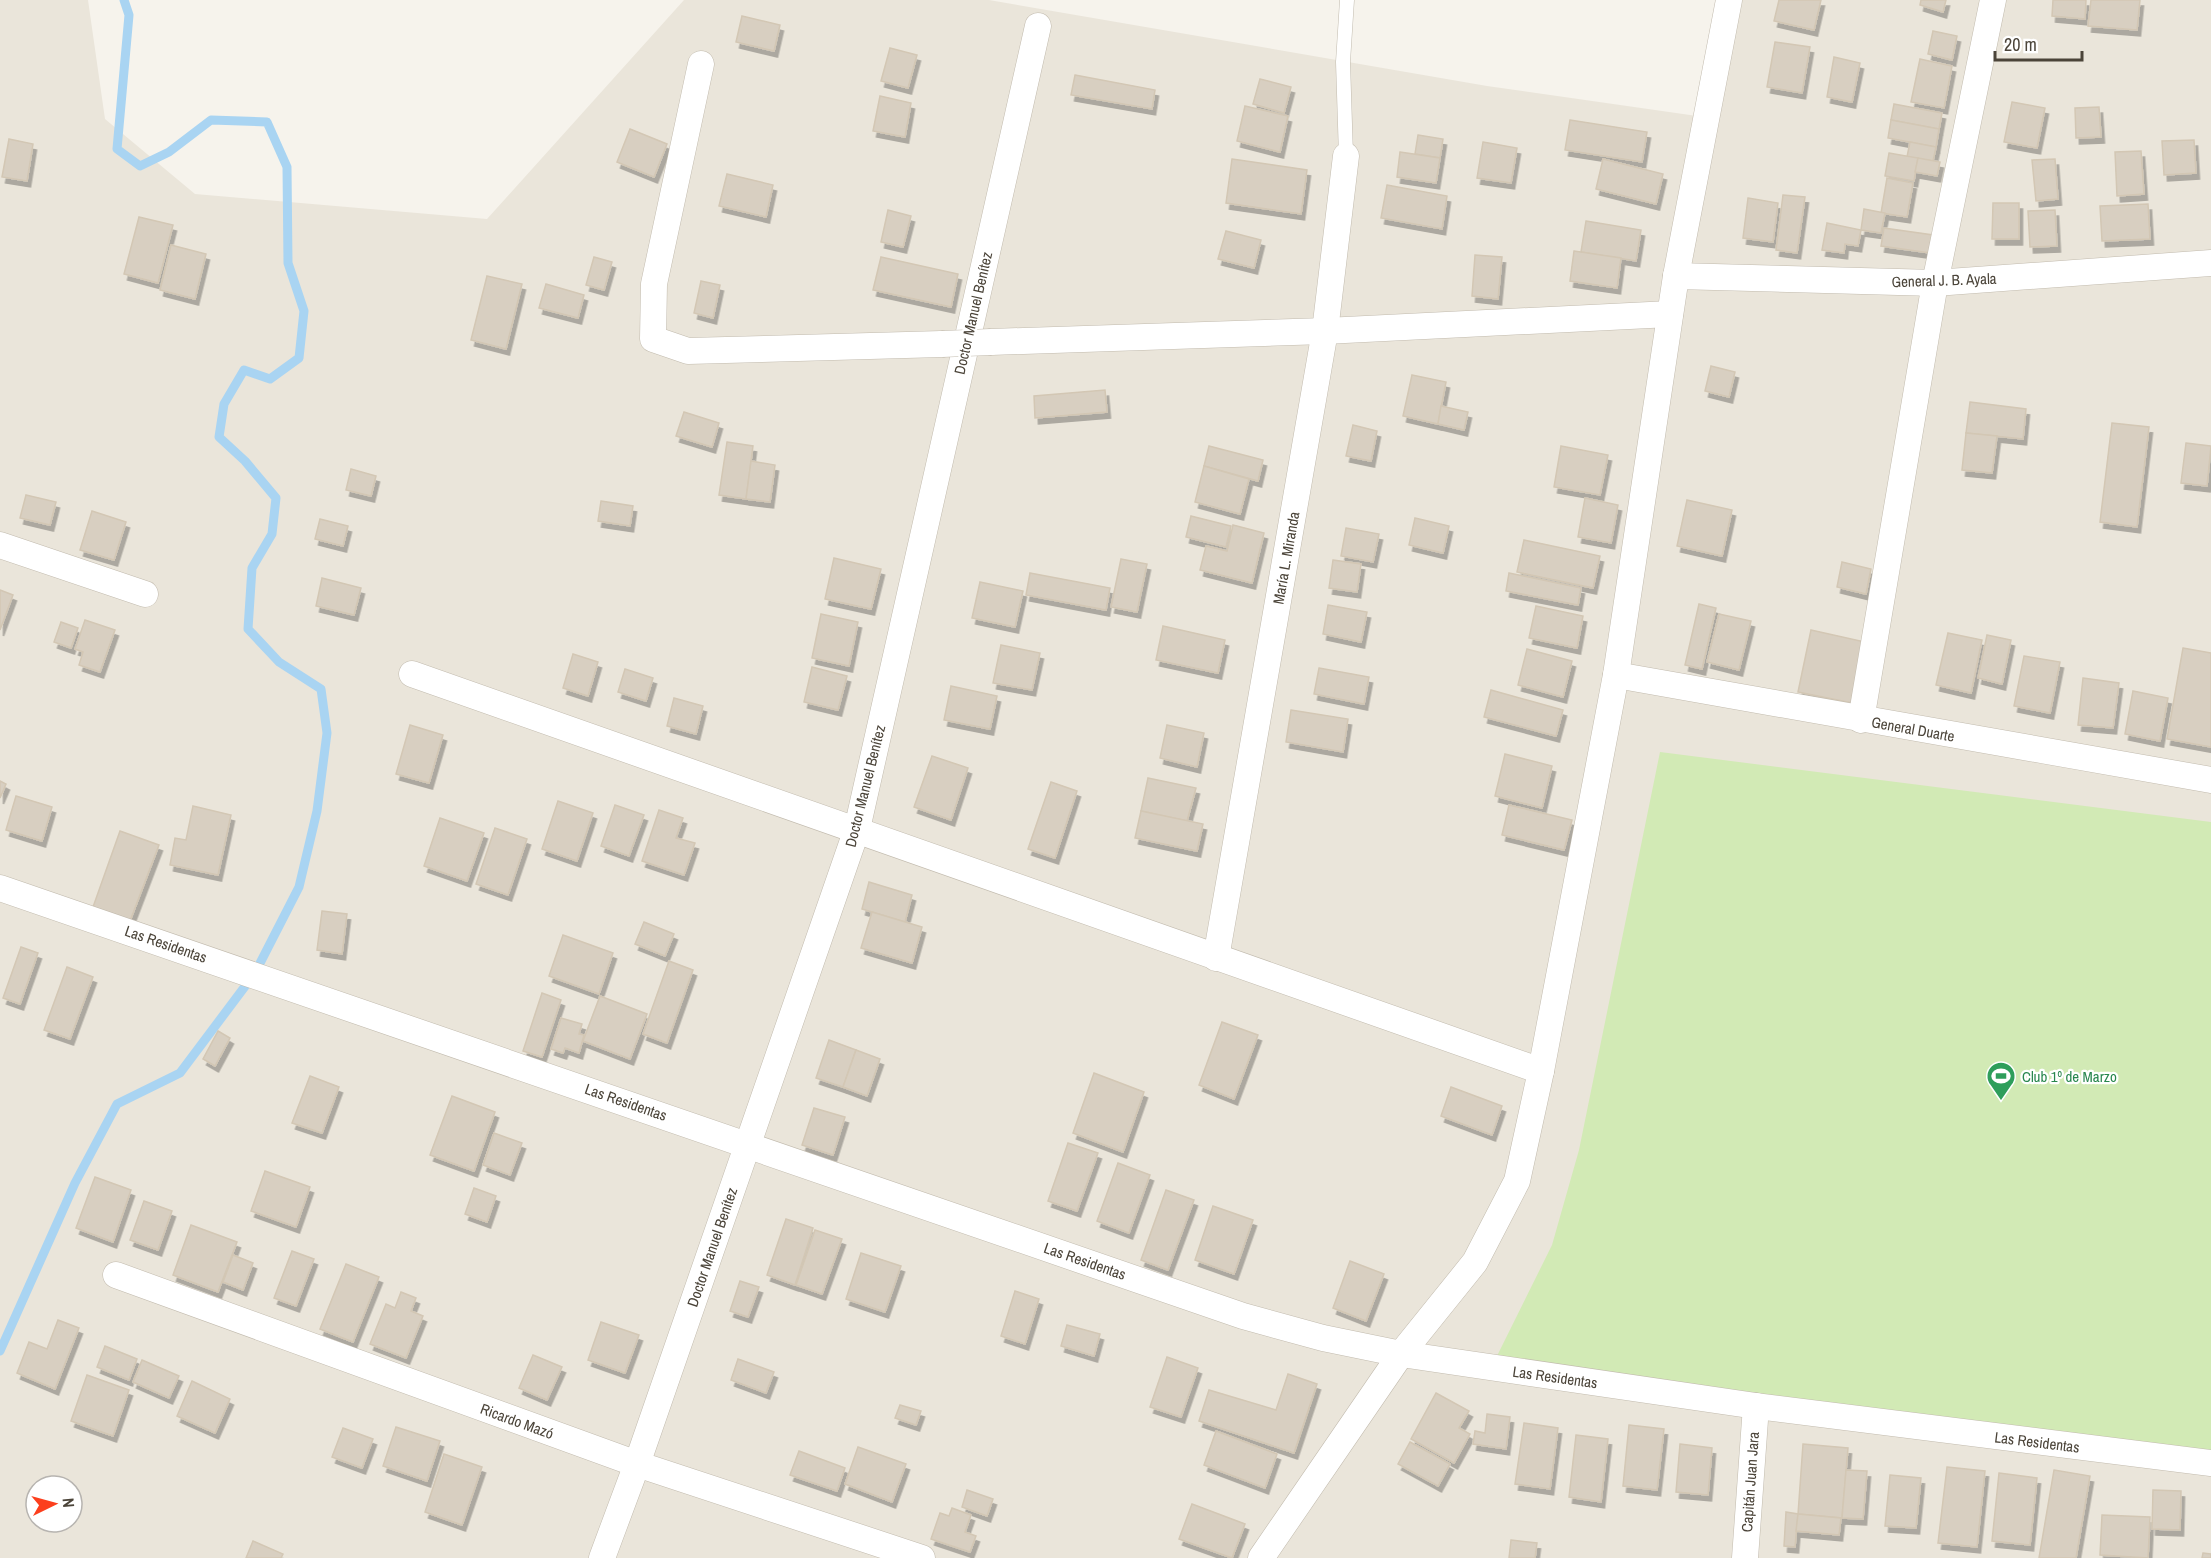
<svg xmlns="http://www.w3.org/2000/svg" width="2211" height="1558" font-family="'Archivo Narrow',sans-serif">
  <defs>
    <filter id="shadow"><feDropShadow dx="3.5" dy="6" stdDeviation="0" flood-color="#0004"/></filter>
  </defs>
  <rect width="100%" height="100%" fill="#f6f3ec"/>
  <!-- residential -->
  <path fill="#eae5da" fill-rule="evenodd" d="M0,0H88L105,119L195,194L487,219L684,0H989L1487,86L1704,117L1731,0H2211V1558H0ZM36,1486H72V1522H36Z"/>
  <!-- green -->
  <path fill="#d2eab5" d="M1660,752L2211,822V1451L1495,1360L1552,1245L1579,1150Z"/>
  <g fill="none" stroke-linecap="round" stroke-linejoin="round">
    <!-- stream -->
    <path stroke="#a9d4f2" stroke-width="9" d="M0,1351L75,1183L117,1104L180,1073L255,973L299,887L317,811L327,733L321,689L279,662L248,629L252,568L272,534L276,498L245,461L219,437L224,404L244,370L270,379L299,358L304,311L288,263L287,167L267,122L211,120L169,152L140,166L117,149L129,15L124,0"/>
  </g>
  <!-- building -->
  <g fill="#d8cfc1" stroke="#d3c7b4" stroke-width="1.5" filter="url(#shadow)">
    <path d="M1779,0H1821L1814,30L1774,21Z"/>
    <path d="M1921,0H1946L1943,12L1920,5Z"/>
    <path d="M2053,0H2086L2085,19L2052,16Z"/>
    <path d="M2091,0H2140L2137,30L2088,26Z"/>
    <path d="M742,16L780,25L774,51L736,42Z"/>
    <path d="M1933,31L1957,36L1952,60L1928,54Z"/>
    <path d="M1775,42L1810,47L1802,93L1767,87Z"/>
    <path d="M890,48L917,55L908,88L881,81Z"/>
    <path d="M1834,57L1860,63L1852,102L1827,97Z"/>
    <path d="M1920,59L1952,66L1944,108L1911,102Z"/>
    <path d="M1075,75L1155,90L1152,109L1071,95Z"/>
    <path d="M1260,79L1291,87L1284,113L1253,104Z"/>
    <path d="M880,96L911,103L905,137L873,131Z"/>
    <path d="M2012,102L2045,108L2037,148L2004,142Z"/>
    <path d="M1894,104L1942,113L1939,129L1891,120Z"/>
    <path d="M1245,106L1288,116L1280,152L1237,141Z"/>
    <path d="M2099,107L2101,137L2076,138L2075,108Z"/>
    <path d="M1570,120L1647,132L1642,162L1565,150Z"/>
    <path d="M1891,120L1939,129L1936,147L1888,138Z"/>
    <path d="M630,129L667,144L654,177L617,162Z"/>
    <path d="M1418,135L1443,139L1440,158L1415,154Z"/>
    <path d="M9,139L33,144L27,181L2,177Z"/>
    <path d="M2194,140L2196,173L2164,175L2162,141Z"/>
    <path d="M1483,142L1517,148L1511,183L1477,178Z"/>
    <path d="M1910,142L1936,147L1933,161L1907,157Z"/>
    <path d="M2141,151L2144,194L2117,196L2115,152Z"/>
    <path d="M1400,152L1440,158L1436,183L1397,177Z"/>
    <path d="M1889,153L1918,158L1914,181L1885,176Z"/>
    <path d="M1918,158L1940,162L1937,176L1915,172Z"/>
    <path d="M1232,159L1307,170L1301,214L1226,203Z"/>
    <path d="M1603,159L1663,174L1656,204L1596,189Z"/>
    <path d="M2055,159L2058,199L2036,201L2032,160Z"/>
    <path d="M727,174L773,185L766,217L719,206Z"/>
    <path d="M1887,178L1913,183L1907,217L1881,213Z"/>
    <path d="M1387,185L1447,196L1442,229L1381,218Z"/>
    <path d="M1783,195L1805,197L1797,253L1776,250Z"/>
    <path d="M1748,198L1778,203L1773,242L1743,238Z"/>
    <path d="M1993,203H2019V239H1992Z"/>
    <path d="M2148,204L2150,239L2102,241L2100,206Z"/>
    <path d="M1864,209L1885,213L1881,233L1861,230Z"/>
    <path d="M888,210L911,216L903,247L881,242Z"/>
    <path d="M2055,210L2057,246L2030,247L2028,211Z"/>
    <path d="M139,217L173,225L158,283L124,274Z"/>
    <path d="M1586,221L1641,230L1636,261L1581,252Z"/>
    <path d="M1827,223L1861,230L1858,246L1845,244L1844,253L1822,250Z"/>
    <path d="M1884,228L1933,235L1930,253L1881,246Z"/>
    <path d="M1226,231L1261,240L1254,268L1218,259Z"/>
    <path d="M171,245L206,254L195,299L160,290Z"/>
    <path d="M1574,251L1621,258L1617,288L1570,281Z"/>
    <path d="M1475,255L1502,257L1498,299L1472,296Z"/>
    <path d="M594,257L612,262L604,290L586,285Z"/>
    <path d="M881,257L958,274L951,307L873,290Z"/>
    <path d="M487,276L522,284L506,349L471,340Z"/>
    <path d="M701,281L720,285L713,318L694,313Z"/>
    <path d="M546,284L584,295L578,318L539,308Z"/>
    <path d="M1711,366L1735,372L1729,397L1705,391Z"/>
    <path d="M1412,375L1446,382L1438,424L1403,416Z"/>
    <path d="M1105,390L1107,412L1035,418L1034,396Z"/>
    <path d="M1970,402L2026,409L2023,439L1966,433Z"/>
    <path d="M1441,406L1468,412L1464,430L1438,424Z"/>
    <path d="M684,412L719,423L712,447L676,436Z"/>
    <path d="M2112,423L2149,427L2137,527L2100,522Z"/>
    <path d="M1353,425L1377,431L1371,461L1346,456Z"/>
    <path d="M1966,433L1997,436L1992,473L1962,470Z"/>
    <path d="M727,442L753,446L746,499L719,495Z"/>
    <path d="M2186,443L2211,446L2207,486L2181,483Z"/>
    <path d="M1209,446L1263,460L1258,481L1204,466Z"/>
    <path d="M1561,446L1608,455L1600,495L1554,487Z"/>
    <path d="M751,461L775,465L770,502L746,499Z"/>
    <path d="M1204,466L1249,479L1240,514L1195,502Z"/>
    <path d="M351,469L376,476L371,496L346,490Z"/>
    <path d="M26,495L56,502L50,525L20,518Z"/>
    <path d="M1585,498L1618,505L1611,543L1578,537Z"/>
    <path d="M1687,500L1732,510L1722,556L1677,546Z"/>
    <path d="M601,501L633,506L630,526L598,521Z"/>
    <path d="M92,511L126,522L114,560L80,550Z"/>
    <path d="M1191,516L1231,526L1226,547L1186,537Z"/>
    <path d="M1415,518L1449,526L1443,553L1409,545Z"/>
    <path d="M320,519L348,526L343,546L315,539Z"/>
    <path d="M1233,525L1264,533L1252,583L1200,570L1206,546L1227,551Z"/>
    <path d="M1346,528L1379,534L1373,562L1341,556Z"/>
    <path d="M1524,540L1600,556L1593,588L1517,572Z"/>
    <path d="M834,558L881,569L871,609L825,599Z"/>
    <path d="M1121,559L1147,564L1137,612L1111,607Z"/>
    <path d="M1333,560L1361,564L1357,592L1329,588Z"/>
    <path d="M1842,562L1871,569L1866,594L1837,587Z"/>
    <path d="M1030,573L1110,588L1106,610L1026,595Z"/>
    <path d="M1509,573L1581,588L1578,605L1506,591Z"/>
    <path d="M322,578L361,588L354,615L316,606Z"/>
    <path d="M980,582L1023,591L1015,627L972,618Z"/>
    <path d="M0,590L13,595L0,630Z"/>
    <path d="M1699,604L1716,608L1702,669L1685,665Z"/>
    <path d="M1328,605L1367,612L1361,642L1323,634Z"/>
    <path d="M1536,606L1583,616L1577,648L1529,638Z"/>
    <path d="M821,614L858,622L849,666L812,658Z"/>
    <path d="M1719,614L1751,621L1739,670L1707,662Z"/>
    <path d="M85,620L115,630L100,672L79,665L83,652L75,649Z"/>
    <path d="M61,622L78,628L71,648L54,642Z"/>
    <path d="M1163,626L1225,640L1218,673L1156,660Z"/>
    <path d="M1811,630L1865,642L1852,703L1798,692Z"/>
    <path d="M1948,633L1982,640L1971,693L1936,685Z"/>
    <path d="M1987,635L2011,640L2002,684L1978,678Z"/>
    <path d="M1001,645L1040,653L1032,690L993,683Z"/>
    <path d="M2183,648L2211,653V747L2167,739Z"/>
    <path d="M1527,649L1572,661L1563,697L1518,685Z"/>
    <path d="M573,654L598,662L588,696L563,688Z"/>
    <path d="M2024,656L2060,662L2050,713L2014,706Z"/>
    <path d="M812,667L847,676L838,710L804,702Z"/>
    <path d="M1319,668L1369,677L1364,704L1314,694Z"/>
    <path d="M625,669L653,678L646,701L618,692Z"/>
    <path d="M2083,678L2119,683L2113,728L2078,725Z"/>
    <path d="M951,686L997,696L990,729L944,720Z"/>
    <path d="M1491,690L1563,710L1556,736L1484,717Z"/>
    <path d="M2133,691L2168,698L2160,741L2125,734Z"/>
    <path d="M674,698L703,706L696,734L667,726Z"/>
    <path d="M1291,710L1348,719L1343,752L1286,742Z"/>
    <path d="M410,725L443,735L429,783L396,774Z"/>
    <path d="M1167,725L1204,733L1197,767L1160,758Z"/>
    <path d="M1505,754L1552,766L1542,808L1495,796Z"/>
    <path d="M932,756L968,768L951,820L914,807Z"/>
    <path d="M1148,778L1196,788L1187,821L1141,811Z"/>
    <path d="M0,781L6,784L0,798Z"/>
    <path d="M1051,782L1077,791L1055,858L1028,849Z"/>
    <path d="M16,796L52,807L42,841L6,830Z"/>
    <path d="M558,801L593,813L577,861L542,849Z"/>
    <path d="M615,805L644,815L629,856L601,846Z"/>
    <path d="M1509,805L1572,820L1564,850L1502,835Z"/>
    <path d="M193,806L231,815L218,875L170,865L175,838L186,840Z"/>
    <path d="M659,810L683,818L676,838L695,843L684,875L642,861Z"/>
    <path d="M1141,811L1203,824L1197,851L1135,838Z"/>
    <path d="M440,818L484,833L467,881L424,866Z"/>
    <path d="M495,828L527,839L508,895L476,884Z"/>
    <path d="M120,831L159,845L130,921L93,907Z"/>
    <path d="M869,882L912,895L905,922L862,909Z"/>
    <path d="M322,911L347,914L342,954L317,950Z"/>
    <path d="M872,912L922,927L912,963L861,948Z"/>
    <path d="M644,922L674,934L665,956L635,944Z"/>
    <path d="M563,935L613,953L599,994L549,976Z"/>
    <path d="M21,947L38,953L20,1004L3,998Z"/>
    <path d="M669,961L693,970L667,1043L643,1034Z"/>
    <path d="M67,967L93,977L70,1039L44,1030Z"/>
    <path d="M542,993L561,1000L542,1057L523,1051Z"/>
    <path d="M600,996L647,1014L630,1059L583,1041Z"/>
    <path d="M561,1018L582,1024L579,1034L584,1035L579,1053L565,1048L563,1053L551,1049Z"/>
    <path d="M1222,1022L1258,1035L1234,1099L1199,1085Z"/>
    <path d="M218,1031L230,1038L215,1066L203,1059Z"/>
    <path d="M829,1040L856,1050L843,1087L816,1078Z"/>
    <path d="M856,1050L880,1059L867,1096L843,1087Z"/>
    <path d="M1094,1073L1144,1092L1123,1152L1073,1133Z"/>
    <path d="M310,1076L339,1087L322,1133L292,1123Z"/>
    <path d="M1451,1087L1502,1106L1492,1135L1441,1116Z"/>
    <path d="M452,1096L495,1112L474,1171L430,1155Z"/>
    <path d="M814,1108L845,1117L833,1155L802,1145Z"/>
    <path d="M494,1133L522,1143L510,1175L483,1165Z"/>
    <path d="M1068,1143L1098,1153L1077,1211L1048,1201Z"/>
    <path d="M1118,1163L1150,1175L1129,1233L1097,1221Z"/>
    <path d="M265,1171L310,1187L296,1227L251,1211Z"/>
    <path d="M95,1177L131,1190L113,1242L76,1228Z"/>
    <path d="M474,1188L496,1196L487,1222L465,1214Z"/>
    <path d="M1166,1190L1194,1200L1168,1270L1141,1260Z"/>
    <path d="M144,1201L172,1211L158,1250L130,1240Z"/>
    <path d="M1213,1206L1253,1220L1234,1274L1195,1260Z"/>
    <path d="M786,1219L813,1228L795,1285L767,1275Z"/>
    <path d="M191,1225L237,1242L218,1292L173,1275Z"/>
    <path d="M815,1230L842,1239L822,1294L796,1285Z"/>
    <path d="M292,1251L314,1259L296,1306L274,1298Z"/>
    <path d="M861,1253L901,1266L885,1312L846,1299Z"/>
    <path d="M233,1255L253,1263L243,1290L223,1282Z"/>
    <path d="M1350,1261L1384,1274L1366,1321L1333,1308Z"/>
    <path d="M346,1264L379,1277L353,1342L320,1329Z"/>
    <path d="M740,1281L759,1287L748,1317L730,1311Z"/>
    <path d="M1015,1291L1039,1299L1025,1344L1001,1336Z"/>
    <path d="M401,1292L416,1298L411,1311L423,1316L406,1358L370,1344L386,1304L395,1308Z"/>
    <path d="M58,1320L79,1328L55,1389L17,1373L29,1342L47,1349Z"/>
    <path d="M601,1322L639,1335L625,1373L588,1360Z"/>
    <path d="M1067,1325L1100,1334L1094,1356L1061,1346Z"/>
    <path d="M105,1346L137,1359L129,1380L97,1367Z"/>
    <path d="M533,1355L562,1367L547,1400L519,1388Z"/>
    <path d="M1167,1357L1198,1368L1181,1417L1150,1407Z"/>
    <path d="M738,1359L774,1372L766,1393L731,1380Z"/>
    <path d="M142,1360L179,1376L169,1398L133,1382Z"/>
    <path d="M1288,1374L1317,1384L1294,1453L1199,1421L1209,1390L1276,1410Z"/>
    <path d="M87,1375L129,1390L113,1436L71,1421Z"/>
    <path d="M192,1381L230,1399L215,1433L177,1416Z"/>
    <path d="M1436,1393L1469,1411L1459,1428L1470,1434L1454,1463L1411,1439Z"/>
    <path d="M900,1405L921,1411L916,1425L895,1418Z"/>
    <path d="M1487,1414L1510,1417L1506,1449L1473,1444L1475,1431L1485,1433Z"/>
    <path d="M1524,1423L1558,1428L1550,1489L1515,1484Z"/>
    <path d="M1629,1425L1664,1429L1657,1490L1623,1486Z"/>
    <path d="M396,1427L440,1441L427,1481L383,1466Z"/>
    <path d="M343,1428L373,1439L362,1468L332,1457Z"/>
    <path d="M1216,1431L1277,1454L1265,1488L1204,1465Z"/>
    <path d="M1576,1435L1608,1439L1601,1502L1569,1497Z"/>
    <path d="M1410,1442L1450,1464L1438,1486L1398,1464Z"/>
    <path d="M1680,1444L1712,1448L1708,1495L1676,1492Z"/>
    <path d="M1803,1444L1848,1448L1842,1518L1798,1514Z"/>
    <path d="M858,1447L906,1464L892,1502L845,1484Z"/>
    <path d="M799,1451L845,1468L837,1491L790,1475Z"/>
    <path d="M444,1454L482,1467L462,1525L425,1512Z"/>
    <path d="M1947,1467L1985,1471L1977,1547L1938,1543Z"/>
    <path d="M1846,1470L1867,1471L1863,1519L1842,1518Z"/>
    <path d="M2054,1470L2090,1476L2076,1558H2039Z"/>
    <path d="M1999,1473L2037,1478L2030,1545L1992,1541Z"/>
    <path d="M1890,1475L1921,1478L1916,1528L1885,1526Z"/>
    <path d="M967,1490L993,1499L987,1516L962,1507Z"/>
    <path d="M2153,1490L2181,1491L2180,1530L2152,1529Z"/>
    <path d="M1192,1504L1245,1524L1232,1558L1179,1539Z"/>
    <path d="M952,1508L971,1515L965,1532L976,1536L970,1552L931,1539L940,1513L949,1516Z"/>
    <path d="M1786,1512L1798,1514L1795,1547L1784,1546Z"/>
    <path d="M1798,1514L1841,1518L1839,1535L1796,1531Z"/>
    <path d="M2102,1515L2150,1517L2148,1558L2100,1555Z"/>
    <path d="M1511,1540L1537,1543L1535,1558H1509Z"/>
    <path d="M253,1541L283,1554L281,1558H246Z"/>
    <path d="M2203,1553L2211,1554V1558H2202Z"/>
  </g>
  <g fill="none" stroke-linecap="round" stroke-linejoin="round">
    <!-- service casing -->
    <g stroke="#c2bbae" stroke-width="15">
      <path id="service" d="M1346,156L1343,62L1347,0"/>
    </g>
    <!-- minor casing -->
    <g stroke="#c2bbae" stroke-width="27">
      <g id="minor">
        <path d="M701,64L654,284L653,339L688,351L942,344"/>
        <path d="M1676,276L1935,283L2211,263"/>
        <path d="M991,342L1325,331L1670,314"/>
        <path d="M0,545L145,594"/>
        <path d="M412,674L1541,1071"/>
        <path d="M1616,675L2211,780"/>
        <path d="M1861,720L1935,283L1993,0"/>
        <path d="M0,888L1243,1316L1323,1338L1401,1354L1756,1406L2211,1463"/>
        <path d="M1216,958L1325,331L1346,156"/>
        <path d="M116,1275L637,1464L922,1558"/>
        <path d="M602,1558L637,1464L857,829L1038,26"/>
        <path d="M1261,1558L1401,1354L1475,1262L1517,1181L1541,1071L1616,675L1676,276L1729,0"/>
        <path d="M1745,1558L1756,1406"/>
      </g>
    </g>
    <!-- service -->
    <use href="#service" stroke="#fff" stroke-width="14"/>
    <!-- minor -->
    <use href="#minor" stroke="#fff" stroke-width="26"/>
    <!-- minor-bridge casing -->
    <g stroke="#c2bbae" stroke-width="27" stroke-linecap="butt">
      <path id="minor-bridge" d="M942,344L991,342"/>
    </g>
    <!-- minor-bridge -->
    <use href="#minor-bridge" stroke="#fff" stroke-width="26"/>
  </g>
  <!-- icons -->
  <defs>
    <g id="stadium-pin" transform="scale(1.5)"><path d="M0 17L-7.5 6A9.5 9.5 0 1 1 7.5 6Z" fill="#2e9e5b" stroke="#fff"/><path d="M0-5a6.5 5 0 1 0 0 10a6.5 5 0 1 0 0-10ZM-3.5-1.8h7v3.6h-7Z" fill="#fff"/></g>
  </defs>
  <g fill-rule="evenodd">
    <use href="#stadium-pin" x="2001" y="1076"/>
  </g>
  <g text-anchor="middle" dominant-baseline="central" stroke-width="4.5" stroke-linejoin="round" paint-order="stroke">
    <!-- street labels -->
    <g font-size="15" fill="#4b4439" stroke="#fff">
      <text transform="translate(1944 280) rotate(-2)">General J. B. Ayala</text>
      <text transform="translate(973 313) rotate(-77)">Doctor Manuel Benítez</text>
      <text transform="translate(1286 558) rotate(-80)">María L. Miranda</text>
      <text transform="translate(1913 729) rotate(10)">General Duarte</text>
      <text transform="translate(865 786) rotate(-76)">Doctor Manuel Benítez</text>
      <text transform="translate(166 944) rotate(19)">Las Residentas</text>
      <text transform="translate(626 1102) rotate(19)">Las Residentas</text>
      <text transform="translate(712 1247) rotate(-71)">Doctor Manuel Benítez</text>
      <text transform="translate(1085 1261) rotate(19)">Las Residentas</text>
      <text transform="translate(1555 1377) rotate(8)">Las Residentas</text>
      <text transform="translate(517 1421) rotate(20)">Ricardo Mazó</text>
      <text transform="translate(2037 1442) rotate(7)">Las Residentas</text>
      <text transform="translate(1750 1482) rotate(-86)">Capitán Juan Jara</text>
    </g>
    <!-- leisure labels -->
    <g font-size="15" fill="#27864d" stroke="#fff" text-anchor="start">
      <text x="2022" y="1076">Club 1º de Marzo</text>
    </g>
  </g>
  <!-- north arrow -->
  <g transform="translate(54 1504) rotate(85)"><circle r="28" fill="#ffffff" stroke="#b7b4b0" stroke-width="1.5"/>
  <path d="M0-4.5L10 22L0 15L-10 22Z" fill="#fc3f1d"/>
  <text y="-9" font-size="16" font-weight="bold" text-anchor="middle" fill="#4b4439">N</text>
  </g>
  <!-- scale -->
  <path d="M1995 51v9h87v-9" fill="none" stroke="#4b4439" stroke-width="3"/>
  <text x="2004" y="51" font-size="18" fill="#4b4439" stroke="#ffffff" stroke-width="4.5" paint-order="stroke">20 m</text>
</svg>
